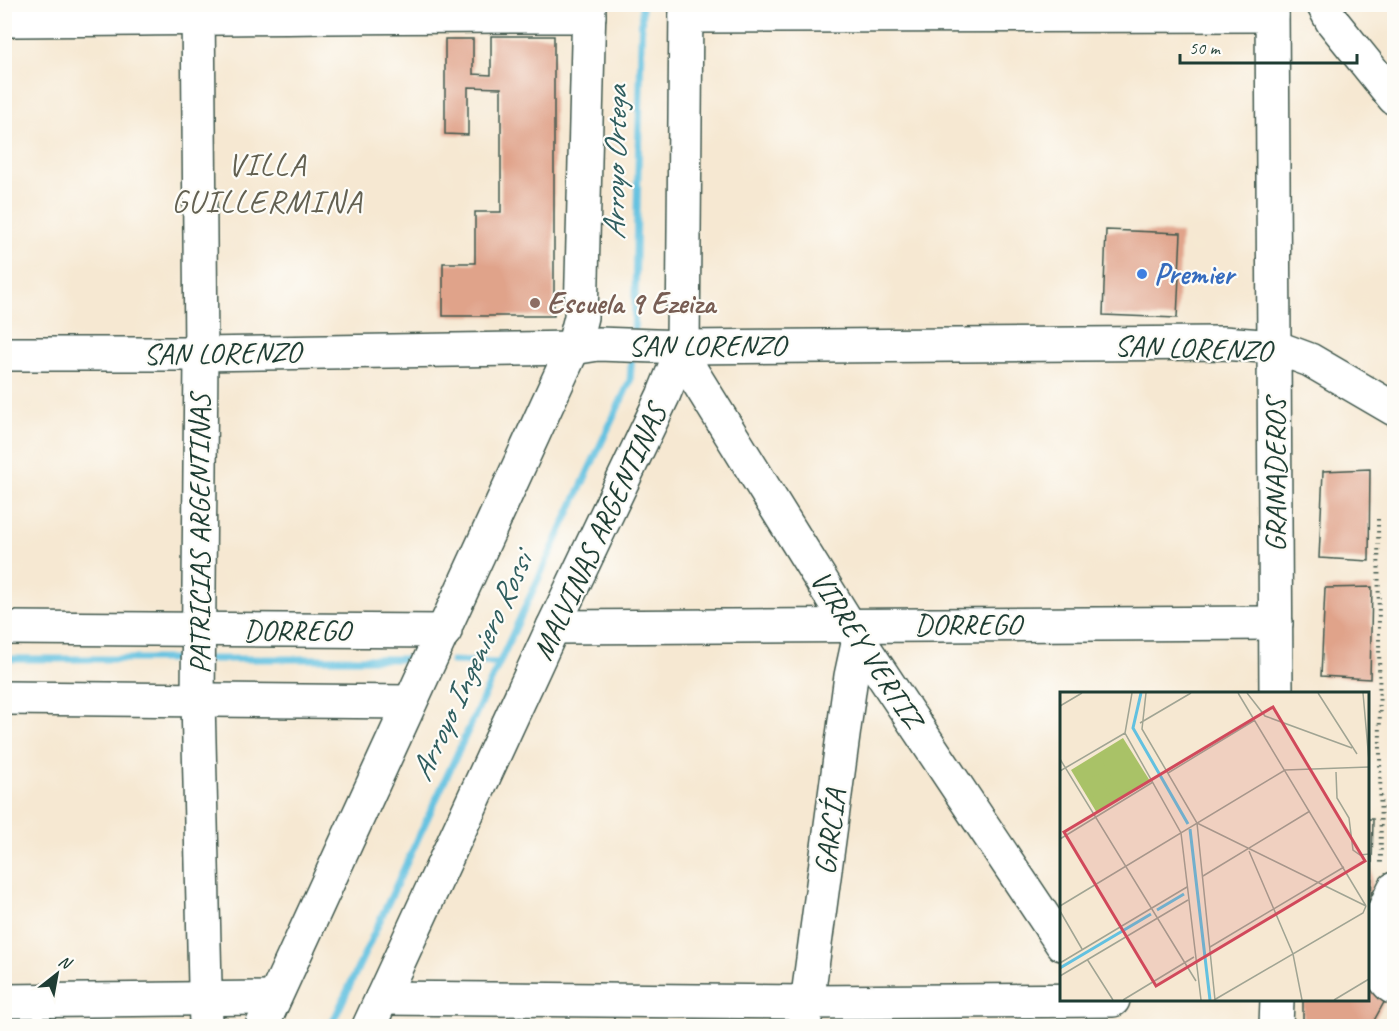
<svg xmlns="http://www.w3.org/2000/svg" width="1399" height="1031" font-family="Caveat,sans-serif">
  <rect width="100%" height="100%" fill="#fdfcf7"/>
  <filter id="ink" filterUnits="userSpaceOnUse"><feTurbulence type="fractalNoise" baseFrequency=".0167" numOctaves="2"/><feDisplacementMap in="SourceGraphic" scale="12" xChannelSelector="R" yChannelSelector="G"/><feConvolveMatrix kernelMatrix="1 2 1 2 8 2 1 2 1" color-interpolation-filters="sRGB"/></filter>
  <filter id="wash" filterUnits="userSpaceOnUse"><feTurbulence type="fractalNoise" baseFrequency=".008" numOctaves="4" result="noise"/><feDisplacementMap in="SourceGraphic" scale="24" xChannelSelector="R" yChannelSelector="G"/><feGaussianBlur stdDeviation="1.35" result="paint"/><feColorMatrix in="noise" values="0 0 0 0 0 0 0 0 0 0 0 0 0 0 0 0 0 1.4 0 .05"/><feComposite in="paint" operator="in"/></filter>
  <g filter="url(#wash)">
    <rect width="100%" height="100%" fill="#f6e8d2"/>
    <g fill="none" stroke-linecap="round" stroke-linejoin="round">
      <!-- stream -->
      <g stroke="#62c1e0" stroke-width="7">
        <path d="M634,337L642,4"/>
        <path d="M4,659H188"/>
        <path d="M207,659H407"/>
        <path d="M452,661L499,663"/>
        <path d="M331,1026L630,381L632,354"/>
      </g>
    </g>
    <g id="blocks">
      <!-- building -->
      <g fill="#e0a38a">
        <path d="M491,36H554V316H443V263H475V212H501V88L468,87V135L445,134V39H473V74L491,75Z"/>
        <path d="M1106,230L1181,233L1177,318L1103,315Z"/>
        <path d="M1370,469L1369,561L1319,558L1323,471Z"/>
        <path d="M1372,587L1370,679L1321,676L1325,588Z"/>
        <path d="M1368,819H1373L1371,911H1368Z"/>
        <path d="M1368,985L1388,995L1371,1026H1303V1000H1368Z"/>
      </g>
    </g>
  </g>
  <g filter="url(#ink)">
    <use href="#blocks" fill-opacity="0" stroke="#3f574c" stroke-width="1.5"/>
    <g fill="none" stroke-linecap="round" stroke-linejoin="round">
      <!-- minor casing -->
      <g stroke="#3f574c" stroke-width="36">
        <g id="minor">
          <path d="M198,4L201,354L198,701L206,1026"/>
          <path d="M1272,4L1276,694"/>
          <path d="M1323,4L1332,21L1394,98"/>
          <path d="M686,16L1272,15"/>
          <path d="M4,20C199,19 394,15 589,16"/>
          <path d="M683,347L692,372L849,625L1062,944"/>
          <path d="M4,354H201L573,348L598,344L683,347L1223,343L1275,347L1310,360L1394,409"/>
          <path d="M553,627L1276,623"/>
          <path d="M4,628L445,631"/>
          <path d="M4,698L410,702"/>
          <path d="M1394,889C1381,917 1362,950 1384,978C1388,983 1389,986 1394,988"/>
          <path d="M382,998L807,1002L1113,1000"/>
          <path d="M4,1001L274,998"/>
          <path d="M262,1026L573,348L581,317L589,4"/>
          <path d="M369,1026L553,627L663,396L683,347L686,4"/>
          <path d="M804,1026L851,676L859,639"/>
          <path d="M1276,1026L1277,1000"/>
        </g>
      </g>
      <!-- path -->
      <path stroke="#3f574c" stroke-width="4" stroke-dasharray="1.5 4.5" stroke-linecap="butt" d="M1378,519L1381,866"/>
      <!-- minor -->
      <use href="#minor" stroke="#fff" stroke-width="33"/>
    </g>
  </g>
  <!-- markers -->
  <circle fill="#3f7fe0" stroke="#fdfcf7" stroke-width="2" cx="1142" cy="274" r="6"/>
  <circle fill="#8d6e63" stroke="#fdfcf7" stroke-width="2" cx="535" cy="303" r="6"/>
  <g text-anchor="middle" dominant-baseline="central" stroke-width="4.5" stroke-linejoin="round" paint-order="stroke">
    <!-- shop labels -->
    <g font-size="30" font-weight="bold" fill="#366cbe" stroke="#fdfcf7" text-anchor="start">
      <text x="1154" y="274">Premier</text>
    </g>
    <!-- education labels -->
    <g font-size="30" font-weight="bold" fill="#785e54" stroke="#fdfcf7" text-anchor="start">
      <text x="547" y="303">Escuela 9 Ezeiza</text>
    </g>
    <!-- street labels -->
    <g font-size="30" fill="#1f3d34" stroke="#fdfcf7">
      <text x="707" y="345">SAN LORENZO</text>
      <text transform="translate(1193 348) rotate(2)">SAN LORENZO</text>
      <text transform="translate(222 353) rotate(-1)">SAN LORENZO</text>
      <text transform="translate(1275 475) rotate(-90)">GRANADEROS</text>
      <text transform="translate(599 532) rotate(-65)">MALVINAS ARGENTINAS</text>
      <text transform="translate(199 534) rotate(-90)">PATRICIAS ARGENTINAS</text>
      <text x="968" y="624">DORREGO</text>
      <text x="297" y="630">DORREGO</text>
      <text transform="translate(867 649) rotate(57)">VIRREY VERTIZ</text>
      <text transform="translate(830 832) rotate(-82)">GARCÍA</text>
    </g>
    <!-- water labels -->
    <g font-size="32" font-style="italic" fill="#305e5f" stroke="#fdfcf7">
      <text transform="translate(615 163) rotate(-89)">Arroyo Ortega</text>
      <text transform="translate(471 667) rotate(-65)">Arroyo Ingeniero Rossi</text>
    </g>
    <!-- neighbourhood labels -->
    <g font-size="32" letter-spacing="1.5" fill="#636152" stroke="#fdfcf7">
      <text x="267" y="164">VILLA<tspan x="267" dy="37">GUILLERMINA</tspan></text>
    </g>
  </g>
  <!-- overview -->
  <g transform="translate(1060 692)">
    <rect width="309" height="309" fill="#f6e8d2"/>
    <path d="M63,46L90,89L37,121L11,78Z" fill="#a9c267"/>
    <path d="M60,52L82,88L61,101L39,64ZM38,82L50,102L37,110L24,90Z" fill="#a9c267"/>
    <path fill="none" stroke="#62c1e0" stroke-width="3" d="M81,1L73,36L128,132M130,137L150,308M97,218L124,202M0,276L91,222"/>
    <path fill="none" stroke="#a0a493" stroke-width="1.5" d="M72,1L65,41L121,141L141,308M86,1L82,37L137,131L155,308M178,1L306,214M187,1L205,24L292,56M258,1L297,62M303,1L309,69M0,14L22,1M80,31L131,1M0,67L136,289M0,79L65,41M276,80L277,106L289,126L293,158L300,163L309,162M108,81L195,28M137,131L306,214M0,147L93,90M189,159L233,262L242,308M143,184L250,119M0,214L225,78L309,75M0,219L22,257M150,255L284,175M27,267L53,308M0,271L127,195M0,284L128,208M63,308L134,265M154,308L303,221L306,214M274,308L309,287"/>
    <path fill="#d1495b" fill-opacity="0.15" stroke="#d1495b" stroke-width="3" d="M213,15L305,169L96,294L4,140Z"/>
    <rect width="309" height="309" fill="none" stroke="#1f3d34" stroke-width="3"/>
  </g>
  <!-- margin -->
  <rect width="1399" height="1031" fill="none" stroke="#fdfcf7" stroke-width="24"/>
  <!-- north arrow -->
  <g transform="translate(57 974) rotate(31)" stroke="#fdfcf7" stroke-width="4.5" paint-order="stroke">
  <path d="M0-4.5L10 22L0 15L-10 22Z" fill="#1f3d34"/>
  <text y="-9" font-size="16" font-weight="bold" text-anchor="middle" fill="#1f3d34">N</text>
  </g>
  <!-- scale -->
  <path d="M1180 54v9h177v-9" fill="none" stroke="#1f3d34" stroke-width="3"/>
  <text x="1189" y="54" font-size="18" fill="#1f3d34" stroke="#fdfcf7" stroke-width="4.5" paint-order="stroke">50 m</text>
</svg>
